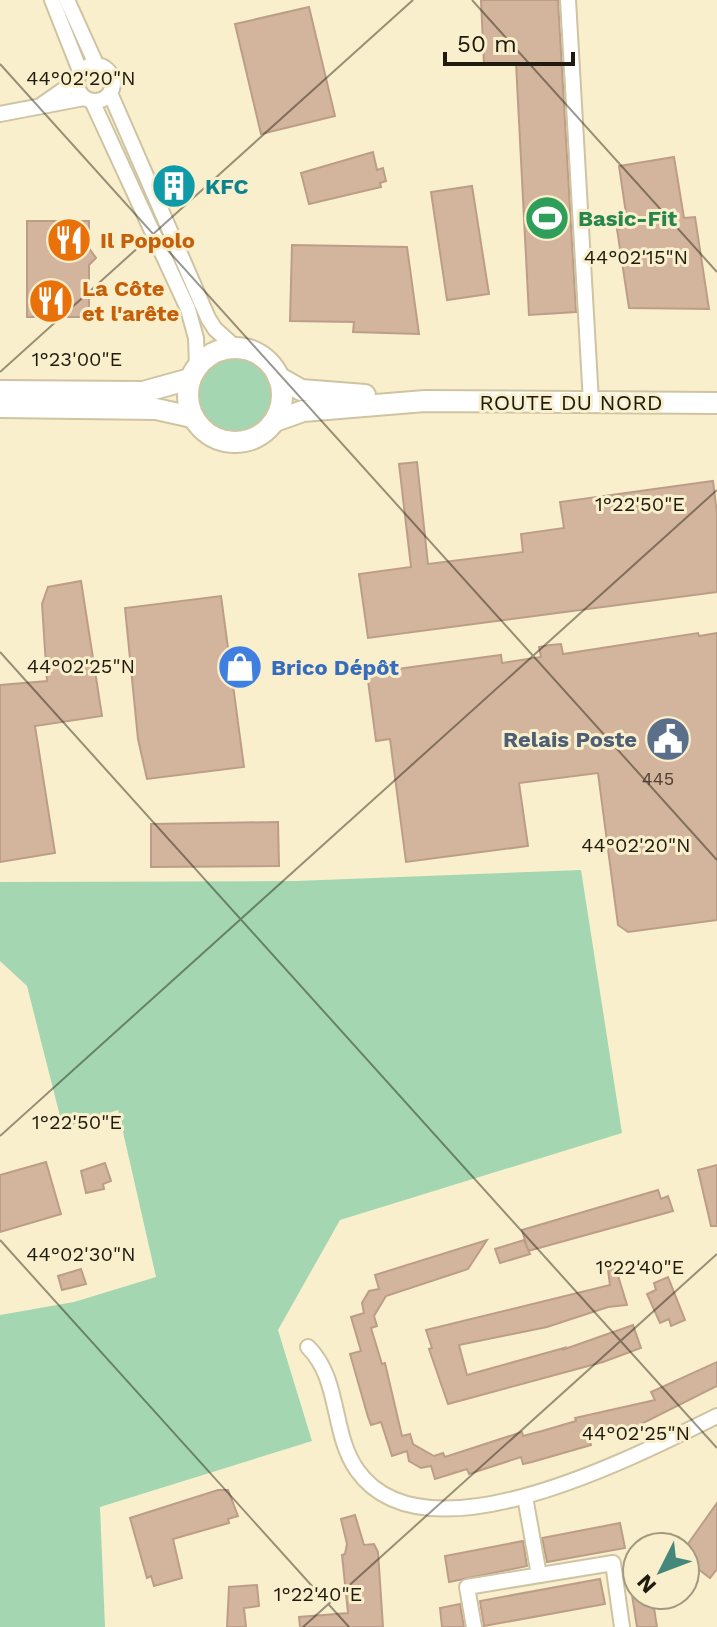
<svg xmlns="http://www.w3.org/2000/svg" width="717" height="1627" font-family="'Work Sans',sans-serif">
  <rect width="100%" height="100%" fill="#faefcc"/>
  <!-- green -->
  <g fill="#a4d7b1">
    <circle cx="234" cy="395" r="38"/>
    <path d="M581,870L622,1133L340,1220L278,1330L312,1441L100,1507L105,1627H0V1315L74,1302L156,1277L118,1110L63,1128L27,986L0,961V882L296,881Z"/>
  </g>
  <!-- building -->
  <g fill="#d3b49d" stroke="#bc9e88" stroke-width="2">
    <path d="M481,0H558L576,312L529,315L516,63L484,65Z"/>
    <path d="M309,7L335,116L261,134L235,24Z"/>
    <path d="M373,152L377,170L383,168L386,181L380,183L381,187L309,204L301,173Z"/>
    <path d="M674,157L684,218L695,217L709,309L629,308L617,229L628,227L619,166Z"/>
    <path d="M472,186L489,294L447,300L431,192Z"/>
    <path d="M27,221H89V248L96,258L89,265V317H27Z"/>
    <path d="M292,245L407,247L419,334L353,332L354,322L290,321Z"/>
    <path d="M417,462L428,564L523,552L521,534L564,528L560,502L713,481L717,514V592L368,638L359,574L411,567L399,464Z"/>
    <path d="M81,581L102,716L35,726L55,853L0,862V685L47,681L42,604L48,587Z"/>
    <path d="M221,596L244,767L147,779L138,739L125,608Z"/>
    <path d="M698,633L699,636L717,633V920L628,932L618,925L598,773L519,783L528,846L406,862L390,739L376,741L367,673L501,655L502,663L541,657L539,647L550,645L561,644L563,654Z"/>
    <path d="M278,822L279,866L151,867V824Z"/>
    <path d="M46,1162L61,1214L0,1232V1175Z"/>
    <path d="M105,1163L111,1181L103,1184L104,1189L86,1193L81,1171Z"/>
    <path d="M717,1165V1226H711L698,1170Z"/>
    <path d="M658,1190L661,1199L668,1196L673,1211L528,1251L522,1230Z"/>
    <path d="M487,1240L468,1269L386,1296L374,1316L377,1326L371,1328L382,1364L385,1363L402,1436L410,1434L413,1444L434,1456L443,1453L445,1457L522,1432L523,1436L542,1431L576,1421L575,1418L655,1400L651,1392L717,1362V1386L641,1424L642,1427L589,1438L591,1445L532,1462L523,1464L521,1457L469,1474L467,1469L435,1479L431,1466L421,1468L409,1461L407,1451L392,1456L381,1422L371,1425L368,1417L350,1354L361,1351L351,1317L364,1313L362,1303L369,1291L379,1289L375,1275Z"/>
    <path d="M524,1240L530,1254L500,1263L495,1249Z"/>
    <path d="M81,1269L86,1284L62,1290L58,1276Z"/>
    <path d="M616,1269L627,1305L608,1307L547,1327L459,1345L467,1375L564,1348L562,1350L633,1325L641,1348L603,1362L448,1404L429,1349L432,1348L426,1330L610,1285L608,1270Z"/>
    <path d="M668,1277L685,1320L671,1326L669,1319L660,1323L647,1294L656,1290L654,1283Z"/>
    <path d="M218,1490H228L238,1516L228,1519L229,1523L173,1539L182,1578L154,1586L151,1576L147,1578L130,1518Z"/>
    <path d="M717,1503V1569L710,1578L685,1559V1548Z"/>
    <path d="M355,1515L364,1545L374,1544L378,1552L383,1627H300L299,1617L348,1613L342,1555L345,1554L347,1544L341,1519Z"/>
    <path d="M620,1523L625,1548L547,1562L542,1538Z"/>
    <path d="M523,1541L527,1566L449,1582L445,1556Z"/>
    <path d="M600,1579L605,1604L484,1626L480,1601Z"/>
    <path d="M257,1585L259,1606L244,1608L246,1627H227L229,1587Z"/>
    <path d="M632,1595H652L657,1627H637Z"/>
    <path d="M460,1604L464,1627H442L440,1608Z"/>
  </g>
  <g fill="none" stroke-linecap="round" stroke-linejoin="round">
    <!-- street casing -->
    <g stroke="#cec4a2" stroke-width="18">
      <g id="street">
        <path d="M52,0L80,71"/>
        <path d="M67,0L96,64"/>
        <path d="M568,0L591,402"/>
        <circle cx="95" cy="83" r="18"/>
        <path d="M110,93L208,318L215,329L236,348"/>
        <path d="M92,101L188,309L196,338L197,366"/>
        <path d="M43,104L76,81"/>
        <path d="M0,114L84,98"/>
        <path d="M308,1347C341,1380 331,1433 357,1470C425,1567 637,1455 717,1416"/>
        <path d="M525,1497L539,1575"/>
        <path d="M474,1627L467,1587L613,1563L622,1627"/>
      </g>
    </g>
    <!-- primary casing -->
    <g stroke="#cec4a2" stroke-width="24">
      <g id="primary">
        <circle cx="235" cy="395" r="47"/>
        <path d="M278,377L301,390L365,395"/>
        <path d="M0,391L143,392L190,379"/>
        <path d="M0,407L156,409L192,417"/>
        <path d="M275,421L303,411L425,401L717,403"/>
      </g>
    </g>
    <!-- street -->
    <use href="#street" stroke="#fff" stroke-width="14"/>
    <!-- primary -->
    <use href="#primary" stroke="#fff" stroke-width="20"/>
  </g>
  <!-- ticks -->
  <path fill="none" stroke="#1f1b0e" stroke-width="2" stroke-opacity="0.45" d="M472,0L717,272M0,64L717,860M0,372L413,0M0,652L717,1448M0,1136L717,490M0,1240L349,1627M303,1627L717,1254"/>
  <!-- icons -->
  <defs>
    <g id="building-disc" transform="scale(2.3)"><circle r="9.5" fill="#0f9aa8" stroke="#faefcc"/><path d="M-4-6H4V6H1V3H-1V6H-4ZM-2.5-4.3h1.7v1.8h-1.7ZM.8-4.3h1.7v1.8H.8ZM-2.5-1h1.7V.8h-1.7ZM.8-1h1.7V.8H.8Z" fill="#fff"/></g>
    <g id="stadium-disc" transform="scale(2.3)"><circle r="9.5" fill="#2e9e5b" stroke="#faefcc"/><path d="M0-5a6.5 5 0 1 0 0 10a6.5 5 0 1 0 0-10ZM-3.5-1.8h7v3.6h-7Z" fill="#fff"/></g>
    <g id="restaurant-disc" transform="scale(2.3)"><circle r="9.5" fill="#e8710a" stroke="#faefcc"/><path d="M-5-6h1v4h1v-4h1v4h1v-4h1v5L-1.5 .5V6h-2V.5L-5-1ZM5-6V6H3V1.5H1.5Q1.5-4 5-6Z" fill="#fff"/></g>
    <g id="shop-disc" transform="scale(2.3)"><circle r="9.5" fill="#3f7fe0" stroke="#faefcc"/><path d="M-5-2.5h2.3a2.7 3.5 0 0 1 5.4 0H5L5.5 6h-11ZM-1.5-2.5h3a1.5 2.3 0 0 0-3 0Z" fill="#fff"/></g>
    <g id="civic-disc" transform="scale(2.3)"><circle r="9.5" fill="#5c6f8a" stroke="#faefcc"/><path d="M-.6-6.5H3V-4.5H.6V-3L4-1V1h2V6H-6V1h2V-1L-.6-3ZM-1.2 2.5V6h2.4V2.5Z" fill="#fff"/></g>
  </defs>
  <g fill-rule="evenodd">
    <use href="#building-disc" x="174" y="186"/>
    <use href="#stadium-disc" x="547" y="218"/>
    <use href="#restaurant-disc" x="69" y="240"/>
    <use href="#restaurant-disc" x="51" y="301"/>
    <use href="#shop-disc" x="240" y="667"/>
    <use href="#civic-disc" x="668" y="739"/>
  </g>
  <g text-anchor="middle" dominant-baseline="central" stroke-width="6" stroke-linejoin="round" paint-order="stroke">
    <!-- number labels -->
    <g font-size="18" fill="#4c4132">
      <text x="658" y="778">445</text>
    </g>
    <!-- culture labels -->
    <g font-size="22" font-weight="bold" fill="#0d838f" stroke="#faefcc" text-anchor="start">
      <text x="205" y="186">KFC</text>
    </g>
    <!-- leisure labels -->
    <g font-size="22" font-weight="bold" fill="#27864d" stroke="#faefcc" text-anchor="start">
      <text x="578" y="218">Basic-Fit</text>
    </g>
    <!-- food labels -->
    <g font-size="22" font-weight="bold" fill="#c56008" stroke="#faefcc" text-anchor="start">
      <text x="100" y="240">Il Popolo</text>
      <text x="82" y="288">La Côte<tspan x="82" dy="25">et l'arête</tspan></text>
    </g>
    <!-- street labels -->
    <g font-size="22" fill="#1f1b0e" stroke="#faefcc">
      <text x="571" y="402">ROUTE DU NORD</text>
    </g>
    <!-- shop labels -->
    <g font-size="22" font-weight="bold" fill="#366cbe" stroke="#faefcc" text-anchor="start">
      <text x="271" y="667">Brico Dépôt</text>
    </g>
    <!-- service labels -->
    <g font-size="22" font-weight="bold" fill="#4e5e75" stroke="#faefcc" text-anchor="end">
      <text x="637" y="739">Relais Poste</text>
    </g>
  </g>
  <g font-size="20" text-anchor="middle" fill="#1f1b0e" stroke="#faefcc" stroke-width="6" stroke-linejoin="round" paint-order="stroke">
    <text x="81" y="85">44°02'20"N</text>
    <text x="636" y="264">44°02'15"N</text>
    <text x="77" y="366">1°23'00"E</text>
    <text x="640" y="511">1°22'50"E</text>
    <text x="81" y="673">44°02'25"N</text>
    <text x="636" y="852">44°02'20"N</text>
    <text x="77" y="1129">1°22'50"E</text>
    <text x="81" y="1261">44°02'30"N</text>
    <text x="640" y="1274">1°22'40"E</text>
    <text x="636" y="1440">44°02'25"N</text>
    <text x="318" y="1601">1°22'40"E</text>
  </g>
  <!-- north arrow -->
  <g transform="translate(661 1571) rotate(228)"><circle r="38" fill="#faefcc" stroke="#a29a80" stroke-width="2"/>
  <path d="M0-6L14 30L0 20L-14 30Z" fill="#45887b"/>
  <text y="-12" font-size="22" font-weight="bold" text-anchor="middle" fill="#1f1b0e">N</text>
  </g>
  <!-- scale -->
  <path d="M445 52v12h128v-12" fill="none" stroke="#1f1b0e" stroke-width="4"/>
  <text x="457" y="52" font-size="24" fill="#1f1b0e" stroke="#faefcc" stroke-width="6" paint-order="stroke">50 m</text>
</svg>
